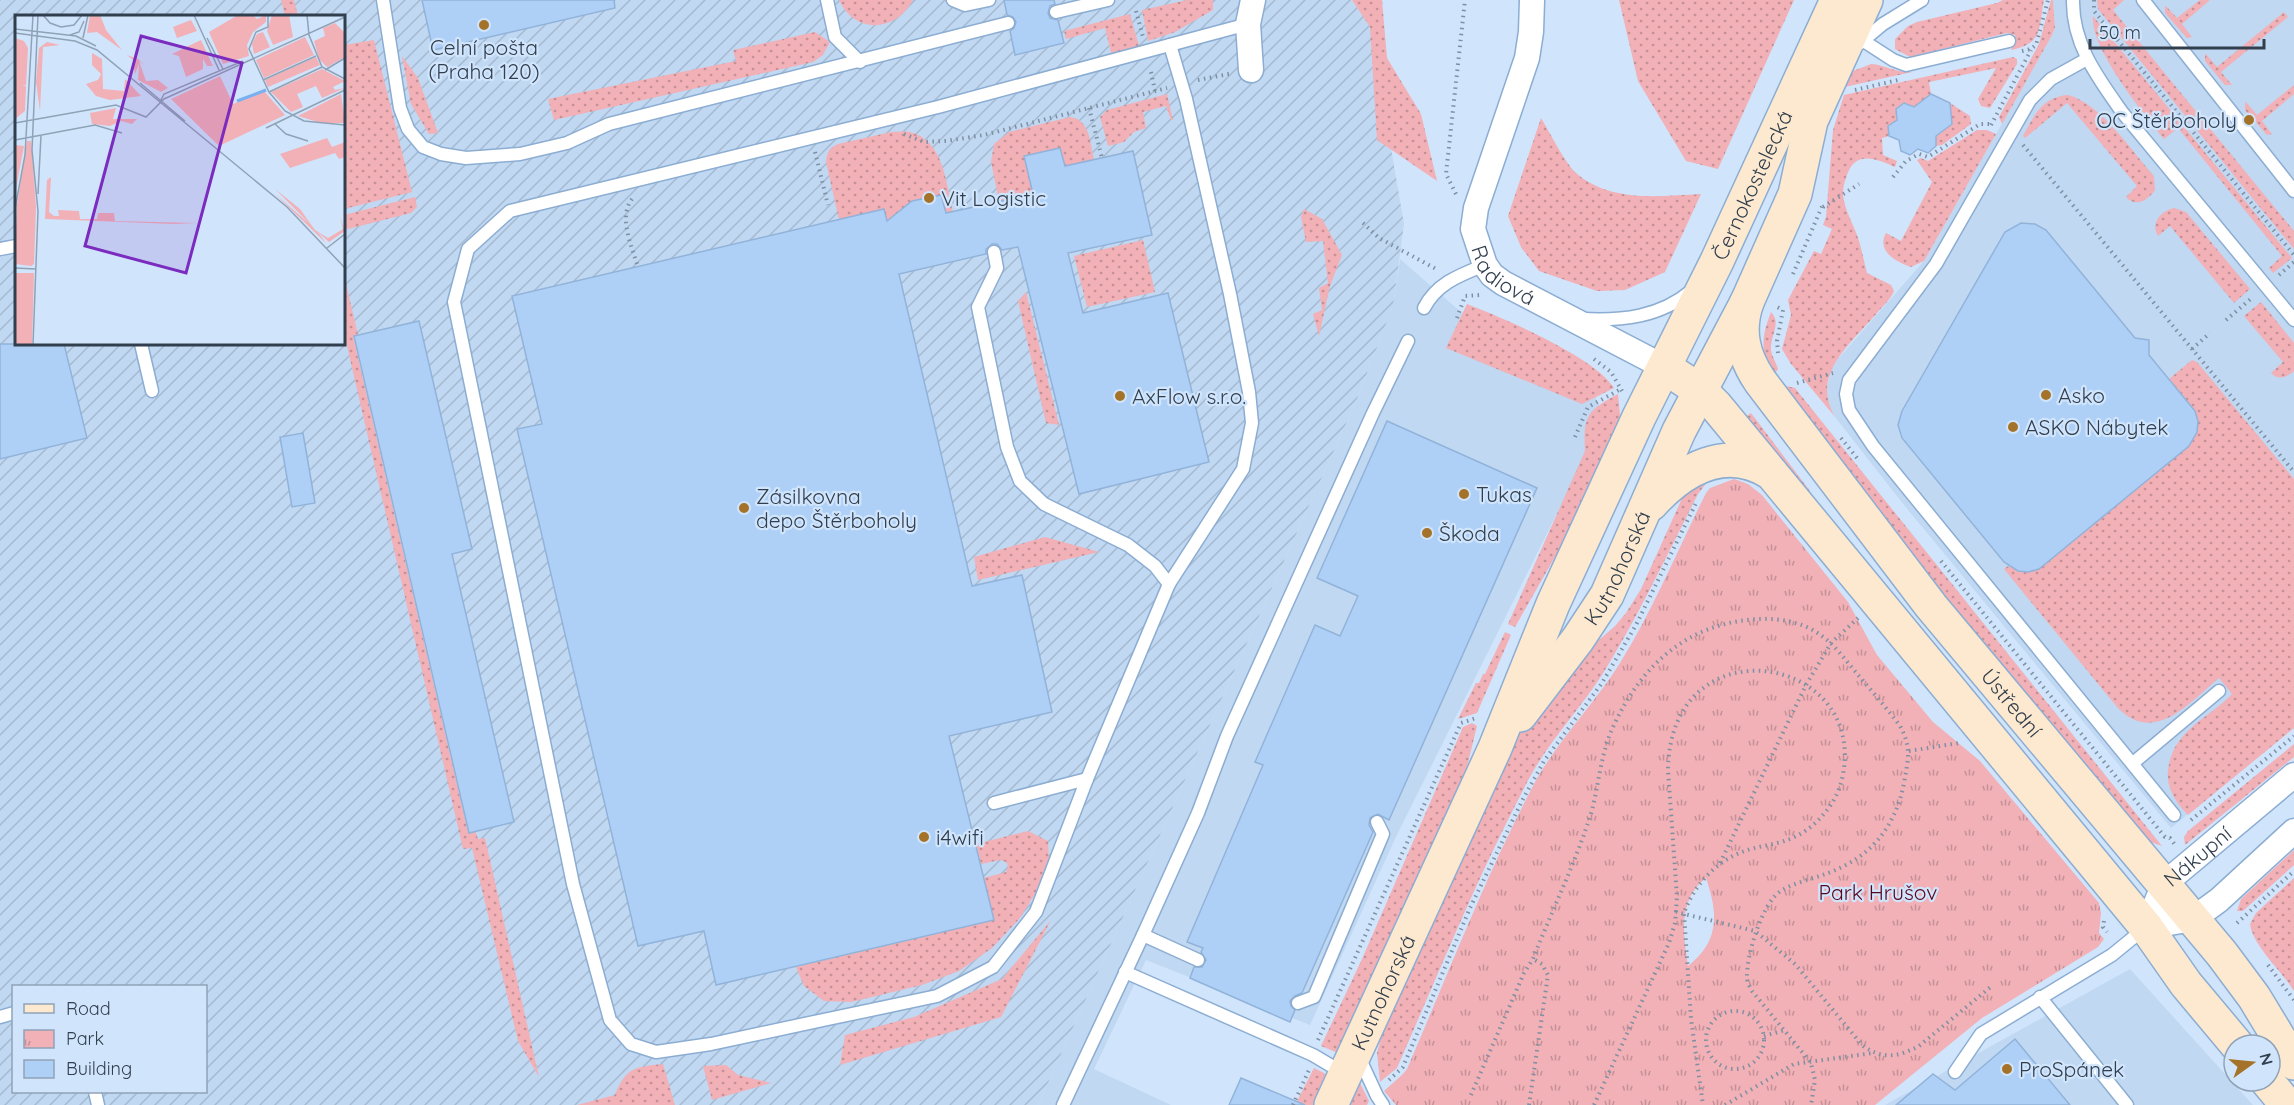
<svg xmlns="http://www.w3.org/2000/svg" width="2294" height="1105" font-family="Quicksand,sans-serif">
  <defs>
    <pattern id="industrial-furrows" width="10" height="10" patternUnits="userSpaceOnUse" patternTransform="scale(1.5)"><rect width="10" height="10" fill="#c0d8f2"/><path d="M-1 1l2-2M0 10L10 0M9 11l2-2" fill="none" stroke="#a5bad1"/></pattern>
    <pattern id="grass-dots" width="8" height="8" patternUnits="userSpaceOnUse" patternTransform="scale(1.5)"><rect width="8" height="8" fill="#f2b0b7"/><path d="M2 2h.1M6 6h.1" fill="none" stroke="#c49197" stroke-width="1.8" stroke-linecap="round"/></pattern>
    <pattern id="park-tufts" width="24" height="20" patternUnits="userSpaceOnUse" patternTransform="scale(1.5)"><rect width="24" height="20" fill="#f2b0b7"/><path d="M3 7l-1-3M5 7V3M7 7l1-3M15 17l-1-3M17 17v-4M19 17l1-3" fill="none" stroke="#c49197"/></pattern>
  </defs>
  <rect width="100%" height="100%" fill="#d0e5fc"/>
  <!-- built -->
  <g fill="#c0d8f2">
    <path d="M2053,0H2294V727L2171,828L1904,505L1835,417L1829,406L1826,395L1830,373L1837,360L1924,261L2051,37L2055,28Z"/>
    <path d="M1400,259L1500,346L1590,386L1605,417L1395,839L1310,1025L1146,960L1094,1069L1171,1105H1038L1355,404L1393,306Z"/>
    <path d="M2130,969L2253,1105H1885Z"/>
  </g>
  <!-- industrial -->
  <path fill="url(#industrial-furrows)" fill-rule="evenodd" d="M0,0H1352L1370,26L1404,224L1393,306L1355,404L1038,1105H0ZM16,16H344V344H16ZM14,986H206V1092H14Z"/>
  <!-- grass -->
  <g fill="url(#grass-dots)">
    <path d="M281,0H294L298,16H285Z"/>
    <path d="M839,0H913C896,32 855,35 839,0Z"/>
    <path d="M1187,0H1213V10L1175,32L1148,41L1142,10Z"/>
    <path d="M1352,0H1382L1387,58L1421,114L1437,181L1377,140L1370,27Z"/>
    <path d="M1619,0H1794L1718,169L1686,161L1638,81Z"/>
    <path d="M2003,0H2044C2038,29 2044,43 2011,50L2015,35L2007,33L1910,57L1895,49V39L1908,26L1917,22L1997,3Z"/>
    <path d="M2051,0H2053L2055,28L2051,37L2002,124L1999,117L2039,44Z"/>
    <path d="M2097,0H2124L2113,10L2294,231V249L2098,9Z"/>
    <path d="M2200,0H2210L2182,24L2192,37L2187,38L2165,13V7L2166,6L2177,18Z"/>
    <path d="M2284,12L2288,17L2221,72L2232,85H2225L2205,61V55L2206,54L2217,67Z"/>
    <path d="M1130,14L1139,46L1111,53L1105,28L1066,39L1064,31Z"/>
    <path d="M2093,16L2292,258L2273,273L2269,268L2282,256L2178,128L2164,139C2143,113 2090,48 2093,16Z"/>
    <path d="M815,32L830,42L823,55L813,62L554,120L548,99L736,61L733,50Z"/>
    <path d="M374,40L412,192L344,209V45Z"/>
    <path d="M402,56L418,78L438,133L429,134L411,104Z"/>
    <path d="M2013,57L2017,59V64L1990,108L1981,106L1978,99L1996,68L1929,82L1931,94L1914,107L1904,103L1896,109L1897,120L1888,126L1889,136L1882,138L1883,155L1897,161L1895,167C1874,158 1854,150 1846,178C1843,186 1842,193 1844,201C1847,215 1855,227 1859,241C1862,251 1864,262 1867,273L1891,285L1894,291C1891,299 1883,306 1877,313C1850,345 1810,374 1835,417L1791,364L1782,349L1791,315L1788,300L1814,251L1821,254L1832,229L1823,225L1826,217L1833,130L1844,95Z"/>
    <path d="M1871,64C1886,65 1896,73 1912,72L1840,88L1853,71Z"/>
    <path d="M2294,85V94L2262,121L2272,134L2267,135L2245,110V104L2246,102L2257,115Z"/>
    <path d="M1167,94L1173,120H1171L1166,106L1143,112L1146,128L1134,132L1124,142L1108,146L1100,117L1107,110Z"/>
    <path d="M2068,95C2101,104 2131,150 2154,176L2155,190C2148,200 2136,208 2126,197L2137,186L2067,103L2025,138L2023,136C2034,116 2042,97 2068,95Z"/>
    <path d="M1950,103L1970,116L1971,124L1942,145L1936,146V136L1952,124Z"/>
    <path d="M1070,117C1090,119 1090,143 1094,159L1059,168L1058,149L1029,155V175L1033,194L999,201L991,162L994,144L1009,132Z"/>
    <path d="M1541,118C1549,131 1565,163 1576,173C1611,203 1658,196 1701,194L1665,272L1625,290L1597,291L1539,271L1521,247L1508,216Z"/>
    <path d="M1977,130H1987L1996,134L1924,261L1911,267C1896,262 1876,251 1886,233L1901,241L1932,182L1917,160L1921,158L1928,161Z"/>
    <path d="M891,132C897,132 904,131 910,132C944,140 946,184 953,212L942,214V199L936,196L913,201L888,227L884,209L839,220L826,162C827,152 829,148 838,144Z"/>
    <path d="M415,197L417,207L411,213L344,230V215Z"/>
    <path d="M2174,208L2186,212L2250,289L2234,303L2170,226L2158,236C2150,223 2161,211 2174,208Z"/>
    <path d="M1304,209L1322,219L1342,255L1330,286L1319,336L1313,314L1322,310L1319,288L1328,283L1323,241L1306,242L1301,217Z"/>
    <path d="M1143,240L1155,292L1087,307L1074,256Z"/>
    <path d="M344,275L358,335L353,336L468,832L475,830L478,839L485,838L539,1077L518,1041L472,848L463,849L344,333Z"/>
    <path d="M1026,292L1059,425L1046,423L1018,301Z"/>
    <path d="M2261,302L2294,343V371C2287,377 2279,381 2271,373L2283,362L2244,316Z"/>
    <path d="M1467,304C1503,318 1595,357 1614,388L1582,404L1446,348Z"/>
    <path d="M1771,312C1782,323 1770,336 1771,350C1772,357 1776,362 1778,369L1774,375C1760,351 1761,338 1771,312Z"/>
    <path d="M2192,360L2197,362L2294,479V728L2188,815C2176,803 2166,787 2168,770C2173,730 2207,720 2232,694L2219,678C2189,703 2154,746 2117,707L2004,569L2008,566C2019,572 2027,573 2039,569L2192,442C2206,415 2185,399 2169,379Z"/>
    <path d="M1786,386L1795,388L2162,846L2145,840L1992,657L1783,388Z"/>
    <path d="M1618,394L1620,415L1617,427L1564,541L1515,627L1508,624L1585,451C1583,415 1588,410 1618,394Z"/>
    <path d="M1751,413L1810,491V494L1744,418Z"/>
    <path d="M1708,481L1698,494C1667,555 1638,617 1602,675C1580,709 1551,739 1531,775C1480,870 1440,970 1397,1068L1380,1082L1377,1053L1383,1030L1526,720L1574,662L1615,626L1626,613L1641,589L1684,494L1691,486Z"/>
    <path d="M1045,537L1099,552L978,580L974,557Z"/>
    <path d="M1505,632L1511,635L1477,713L1458,719L1476,683H1479L1483,674H1485Z"/>
    <path d="M1472,723L1477,726L1466,771L1338,1053L1321,1046L1362,959L1463,727Z"/>
    <path d="M2294,744V757L2185,845L2184,837L2188,831Z"/>
    <path d="M1028,831L1048,841L1049,861L1035,894L1020,918L992,948L959,971L922,985L851,1002L824,1001L804,986L796,967L994,920L984,878L1006,872L1008,866L1006,862L1000,860L981,864L976,844Z"/>
    <path d="M2294,850V865L2243,911H2237L2241,899Z"/>
    <path d="M2294,878V991C2281,970 2253,946 2250,924L2256,913Z"/>
    <path d="M1051,920L1001,1017L840,1065L845,1035L914,1017L1002,979Z"/>
    <path d="M663,1064L675,1105H577L615,1095C626,1067 635,1067 663,1064Z"/>
    <path d="M726,1065L738,1075L771,1083L712,1100L703,1066Z"/>
    <path d="M1314,1068L1330,1076L1314,1105H1295Z"/>
    <path d="M1360,1083L1369,1101L1367,1105H1350Z"/>
  </g>
  <!-- park -->
  <path fill="url(#park-tufts)" fill-rule="evenodd" d="M1734,479L1748,484L1762,495L1848,602L1877,655L1933,722L1980,761L2099,903L2101,913L2099,933L2104,939L2098,947L1982,1018L1875,1105H1396L1384,1091L1403,1074L1407,1069C1448,974 1485,877 1533,786C1556,742 1593,706 1620,663C1653,610 1678,549 1706,493L1710,488ZM1706,878C1718,913 1720,941 1688,966C1683,934 1678,900 1706,878Z"/>
  <!-- building -->
  <g fill="#aed0f7" stroke="#92b3d9" stroke-width="1.5">
    <path d="M422,0H614L615,8L433,50Z"/>
    <path d="M1004,0H1054L1055,4L1050,6L1048,13L1050,18L1058,20L1064,43L1015,55L1010,31L1014,28L1016,22L1013,17L1007,15Z"/>
    <path d="M1931,94L1950,103L1952,124L1936,136V146L1928,153L1918,149L1910,155L1901,151L1899,140L1889,136L1888,126L1897,120L1896,109L1904,103L1914,107Z"/>
    <path d="M1060,148L1065,166L1133,151L1152,235L1068,253L1083,313L1168,293L1209,462L1079,494L1018,247L1002,250L997,244H992L986,249V254L899,274L972,586L1022,575L1052,712L949,736L994,920L716,985L704,931L638,946L517,429L542,424L512,296L884,209L887,221L912,201L941,195L946,213L1033,194L1024,156Z"/>
    <path d="M2021,223L2035,224L2046,230L2135,338L2149,340V355L2195,411L2198,421L2197,432L2189,446L2039,569L2028,572L2018,571L2004,562L1902,438L1898,425L1902,411L2005,232Z"/>
    <path d="M419,321L472,549L452,554L514,822L469,833L354,336Z"/>
    <path d="M0,344H64L87,438L0,459Z"/>
    <path d="M1387,421L1537,488L1389,820L1378,814L1370,818L1369,825L1373,832L1302,993L1295,996L1290,1001L1291,1006L1295,1010L1290,1022L1190,978L1194,967H1202L1206,960L1201,952L1203,948L1187,942L1263,765L1255,762L1315,625L1340,636L1358,596L1317,578Z"/>
    <path d="M303,433L315,503L292,507L280,437Z"/>
    <path d="M2015,1039L2070,1105H1896L1933,1074L1955,1090Z"/>
    <path d="M1241,1078L1305,1105H1229Z"/>
  </g>
  <g fill="none" stroke-linecap="round" stroke-linejoin="round">
    <!-- lane casing -->
    <g stroke="#8cadd2" stroke-width="15">
      <g id="lane">
        <path d="M383,0L400,108L408,129L423,147L441,154L466,158L520,154L567,143L609,124L1008,23"/>
        <path d="M827,0L835,37L860,62"/>
        <path d="M953,0L965,5L989,0"/>
        <path d="M2073,0C2072,44 2098,78 2122,112L2294,320"/>
        <path d="M2143,0L2294,191"/>
        <path d="M1056,12L1108,0"/>
        <path d="M1862,40L1893,60L1906,65L2009,41"/>
        <path d="M1859,44L1883,24L1922,0"/>
        <path d="M2087,59L2051,79L2030,100L1936,264L1849,380L1846,394L1849,410L1873,446L2174,815"/>
        <path d="M0,249L16,246"/>
        <path d="M994,252L997,268L978,307L1007,447L1020,481L1044,504L1128,545L1155,566L1169,584L1087,779L1036,912L993,967L937,996L828,1019L711,1044L656,1052L631,1044L610,1020L573,884L454,302L468,249L510,211L938,107L1248,24"/>
        <path d="M1424,308C1437,283 1460,275 1485,265"/>
        <path d="M1583,319C1622,321 1660,317 1691,291"/>
        <path d="M141,344L152,391"/>
        <path d="M1169,584L1243,469L1252,423L1249,392L1230,294L1186,99L1170,45"/>
        <path d="M2133,763L2219,691"/>
        <path d="M994,803L1087,779"/>
        <path d="M1143,935L1198,960"/>
        <path d="M1125,972L1313,1055L1345,1074"/>
        <path d="M2040,997L2127,1105"/>
        <path d="M1298,1003L1314,997L1383,834L1377,822"/>
        <path d="M0,1017L14,1013"/>
        <path d="M1358,1055L1377,1096L1383,1105"/>
        <path d="M1955,1072L1981,1034L2112,955L2145,928"/>
        <path d="M95,1092L98,1105"/>
        <path d="M1063,1105L1143,935L1198,813L1227,736L1373,413L1408,341"/>
      </g>
    </g>
    <!-- street casing -->
    <g stroke="#8cadd2" stroke-width="27">
      <g id="street">
        <path id="s1" d="M1532,0L1531,32L1527,58L1476,208L1473,229L1485,265L1492,275L1503,283L1664,367"/>
        <path d="M1251,70L1248,24L1253,0"/>
        <path id="s2" d="M2146,927L2164,884L2294,775"/>
        <path d="M2146,927L2193,919L2219,900L2294,831"/>
      </g>
    </g>
    <!-- secondary casing -->
    <g stroke="#8cadd2" stroke-width="36">
      <g id="secondary">
        <path id="s3" d="M1747,302C1737,331 1743,356 1760,381L1931,606L2222,954L2254,997L2294,1063"/>
        <path d="M1664,367L1701,391L1716,406L2146,927L2186,984L2237,1045"/>
        <path d="M1651,504C1683,469 1726,444 1771,473"/>
        <path id="s4" d="M1520,715L1578,639L1607,595L1679,431L1747,302L1795,194L1811,121L1866,0"/>
        <path d="M2267,1081L2287,1105"/>
        <path id="s5" d="M1331,1105L1495,748L1553,604L1639,417L1717,261L1837,0"/>
      </g>
    </g>
    <!-- path -->
    <g stroke="#7e90a2" stroke-width="4" stroke-dasharray="1.5 4.5" stroke-linecap="butt">
      <path d="M2094,0V11L2294,255"/>
      <path d="M1136,11L1143,37"/>
      <path d="M2022,51L2031,49L2036,45L2048,0"/>
      <path d="M1151,72L1155,91"/>
      <path d="M1198,80L1229,74"/>
      <path d="M1855,90L1898,80"/>
      <path d="M1089,108L1102,158"/>
      <path d="M1991,125L2031,50"/>
      <path d="M904,134L924,142L946,141L984,135L1167,88"/>
      <path d="M2023,145L2294,472"/>
      <path d="M815,152L828,205"/>
      <path d="M1893,177L1906,161L1919,154L1928,157L1980,124H1990"/>
      <path d="M1456,194L1446,174L1465,0"/>
      <path d="M632,199C618,217 632,247 638,267"/>
      <path d="M1823,207L1859,184"/>
      <path d="M1363,223L1379,238L1438,270"/>
      <path d="M1793,274L1823,204"/>
      <path d="M2279,275L2294,262"/>
      <path d="M1457,318L1465,296L1480,295"/>
      <path d="M2226,320L2253,297"/>
      <path d="M2192,349L2210,333"/>
      <path d="M1778,353L1777,341L1783,310L1777,307L1778,305"/>
      <path d="M1594,359L1611,372L1622,391"/>
      <path d="M1797,383L1833,373"/>
      <path d="M1575,437L1588,407L1621,389"/>
      <path d="M1841,438L1857,458"/>
      <path d="M1941,561L2165,837L2170,838L2176,846"/>
      <path d="M1909,751L1959,743"/>
      <path d="M2191,820L2294,736"/>
      <path d="M1720,863L1806,685L1831,643L1858,618"/>
      <path d="M1676,912L1677,897L1668,770C1670,620 1871,654 1842,779C1836,805 1815,829 1790,839C1775,845 1757,846 1742,852C1715,862 1693,887 1684,913L1691,1019L1703,1105"/>
      <path d="M2104,921L2103,927L2107,932"/>
      <path d="M2237,923L2294,871"/>
      <path d="M2268,965L2294,1000"/>
      <circle cx="1735" cy="1040" r="29"/>
      <path d="M1764,1036L1785,1030"/>
      <path d="M1318,1040L1461,723L1476,718"/>
      <path d="M1389,1080L1403,1067L1470,908L1523,799L1544,761L1602,683L1636,625L1697,501"/>
      <path d="M1471,1095L1524,973L1533,959C1552,910 1577,860 1592,810C1599,783 1601,753 1613,727C1642,664 1688,623 1758,619C1779,618 1802,622 1819,634C1833,643 1843,657 1854,670C1869,688 1886,707 1900,726C1912,748 1908,760 1904,783C1895,828 1871,857 1828,873C1813,879 1795,882 1781,891C1762,902 1746,957 1747,978C1747,982 1750,987 1752,991L1811,1063L1815,1080L1811,1105"/>
      <path d="M1293,1105L1309,1070"/>
      <path d="M1529,1105L1548,975L1542,964L1533,959"/>
      <path d="M1594,1105L1669,943L1675,923L1676,912L1755,931L1795,964L1862,1045C1882,1060 1898,1057 1919,1046L1993,985"/>
      <path d="M1725,1105L1794,1064L1873,1053"/>
    </g>
    <!-- lane -->
    <use href="#lane" stroke="#fff" stroke-width="12"/>
    <!-- street -->
    <use href="#street" stroke="#fff" stroke-width="24"/>
    <!-- secondary -->
    <use href="#secondary" stroke="#fde9cf" stroke-width="33"/>
  </g>
  <!-- markers -->
  <g fill="#a47229" stroke="#d0e5fc" stroke-width="2">
    <circle cx="484" cy="25" r="6"/>
    <circle cx="2249" cy="120" r="6"/>
    <circle cx="929" cy="198" r="6"/>
    <circle cx="2046" cy="395" r="6"/>
    <circle cx="1120" cy="396" r="6"/>
    <circle cx="2013" cy="427" r="6"/>
    <circle cx="1464" cy="494" r="6"/>
    <circle cx="744" cy="508" r="6"/>
    <circle cx="1427" cy="533" r="6"/>
    <circle cx="924" cy="837" r="6"/>
    <circle cx="2007" cy="1069" r="6"/>
  </g>
  <g text-anchor="middle" dominant-baseline="central" stroke-width="4.5" stroke-linejoin="round" paint-order="stroke">
    <!-- poi labels -->
    <g font-size="21" fill="#303e4d" stroke="#d0e5fc" text-anchor="start">
      <text x="484" y="47" text-anchor="middle">Celní pošta<tspan x="484" dy="24">(Praha 120)</tspan></text>
      <text x="2237" y="120" text-anchor="end">OC Štěrboholy</text>
      <text x="941" y="198">Vit Logistic</text>
      <text x="2058" y="395">Asko</text>
      <text x="1132" y="396">AxFlow s.r.o.</text>
      <text x="2025" y="427">ASKO Nábytek</text>
      <text x="1476" y="494">Tukas</text>
      <text x="756" y="496">Zásilkovna<tspan x="756" dy="24">depo Štěrboholy</tspan></text>
      <text x="1439" y="533">Škoda</text>
      <text x="936" y="837">i4wifi</text>
      <text x="2019" y="1069">ProSpánek</text>
    </g>
    <!-- street labels -->
    <g font-size="21" fill="#303e4d" stroke="#d0e5fc">
      <text stroke="none"><textPath href="#s5" startOffset="1012">Černokostelecká</textPath></text>
      <text stroke="none"><textPath href="#s1" startOffset="296">Radiová</textPath></text>
      <text stroke="none"><textPath href="#s4" startOffset="177">Kutnohorská</textPath></text>
      <text stroke="none"><textPath href="#s3" startOffset="492">Ústřední</textPath></text>
      <text stroke="none"><textPath href="#s2" startOffset="90">Nákupní</textPath></text>
      <text stroke="none"><textPath href="#s5" startOffset="124">Kutnohorská</textPath></text>
    </g>
    <!-- park labels -->
    <g font-size="21" fill="#59061e" stroke="#d0e5fc">
      <text x="1878" y="892">Park Hrušov</text>
    </g>
  </g>
  <!-- overview -->
  <g transform="translate(15 15)">
    <rect width="330" height="330" fill="#d0e5fc"/>
    <path d="M75,0H85L91,15L107,35L82,17L72,18ZM223,0H238L242,4L251,0V7L238,17L232,30L234,41L208,49L194,17ZM257,0H274L278,22L258,30L252,16ZM176,5L182,16L162,23L158,12ZM320,8L330,18V42L312,52L304,44L299,26L310,21L308,13ZM0,23L9,26L13,33L11,70H7L11,71L10,96L0,104ZM186,25L198,51H192L188,44V54L171,62L164,41L157,39ZM32,27L45,30L28,32L25,96L21,67L24,33ZM77,38L87,44L88,74L109,76L110,64L126,81L95,85L81,81L71,69L83,65L86,59L77,50ZM112,40L123,44L130,51L124,46L131,66L143,65L153,73L146,77L123,65L124,49L120,59L118,45ZM101,93L98,104H122L117,109L106,106L95,111L77,109L75,98ZM312,123L317,132L330,127V142L324,144L320,138L275,153L265,139ZM12,126H16L21,192L19,249L16,251L0,249L2,190ZM0,130L9,131L0,179ZM36,162L34,197L39,201H44L43,195L64,196L65,204H82L83,198H99L100,206L182,208L159,209L30,204L32,165ZM260,174L285,194L300,215L313,223L328,214L325,202L330,216L314,227L303,217L311,228L259,178L296,210ZM0,258H19L17,330H0Z" fill="#f2b0b7"/>
    <path d="M248,17L255,32L239,39L237,29L242,19ZM205,61L218,89L249,76L270,100L204,131L156,84Z" fill="#f2b0b7"/>
    <path d="M290,22L299,40L249,63L241,45ZM301,42L305,50L253,72L250,65ZM307,54L330,66L318,72L320,75L330,73L307,83L301,71L282,79L288,92L276,97L256,77ZM326,79L330,108H306L283,101Z" fill="#f2b0b7"/>
    <path fill="none" stroke="#78b1f2" stroke-width="3" d="M222,86L251,75"/>
    <path fill="none" stroke="#90a2b6" stroke-width="1.5" d="M28,0L35,8L46,12L59,10L67,0M179,0L204,55M253,0V12L241,17L234,34L254,77L270,96L289,106L330,110M292,0L294,20L307,52L330,64M0,14L61,21L81,31M0,18L60,26L82,35L272,192L330,253M55,20L64,17L69,6M68,23L73,0M192,23L208,54M310,55L330,43M248,65L301,41M125,68L170,106M254,77L307,52M145,87L149,79L228,46M0,108L101,90L131,102L149,84L330,2M260,109L271,119L293,126M251,113L330,75M0,125L80,110L107,118M23,179L26,120M0,194L10,140L18,0M312,233L330,219M0,253L21,254M18,330L23,196L17,135L23,0"/>
    <path fill="#7b2cbf" fill-opacity="0.15" stroke="#7b2cbf" stroke-width="3" d="M126,21L227,48L171,258L70,231Z"/>
    <rect width="330" height="330" fill="none" stroke="#303e4d" stroke-width="3"/>
  </g>
  <!-- legend -->
  <rect x="12" y="985" width="195" height="108" fill="#d0e5fc" stroke="#90a2b6" stroke-width="1.5"/>
  <rect x="24" y="1004" width="30" height="9" fill="#fde9cf" stroke="#90a2b6" stroke-width="1.5"/>
  <text x="66" y="1015" font-size="18" fill="#303e4d">Road</text>
  <rect x="24" y="1030" width="30" height="18" fill="url(#park-tufts)" stroke="#90a2b6" stroke-width="1.5"/>
  <text x="66" y="1045" font-size="18" fill="#303e4d">Park</text>
  <rect x="24" y="1060" width="30" height="18" fill="#aed0f7" stroke="#90a2b6" stroke-width="1.5"/>
  <text x="66" y="1075" font-size="18" fill="#303e4d">Building</text>
  <!-- north arrow -->
  <g transform="translate(2252 1063) rotate(75)"><circle r="28" fill="#d0e5fc" stroke="#90a2b6" stroke-width="1.5"/>
  <path d="M0-4.5L10 22L0 15L-10 22Z" fill="#a47229"/>
  <text y="-9" font-size="16" font-weight="bold" text-anchor="middle" fill="#303e4d">N</text>
  </g>
  <!-- scale -->
  <path d="M2090 39v9h174v-9" fill="none" stroke="#303e4d" stroke-width="3"/>
  <text x="2099" y="39" font-size="18" fill="#303e4d" stroke="#d0e5fc" stroke-width="4.5" paint-order="stroke">50 m</text>
</svg>
